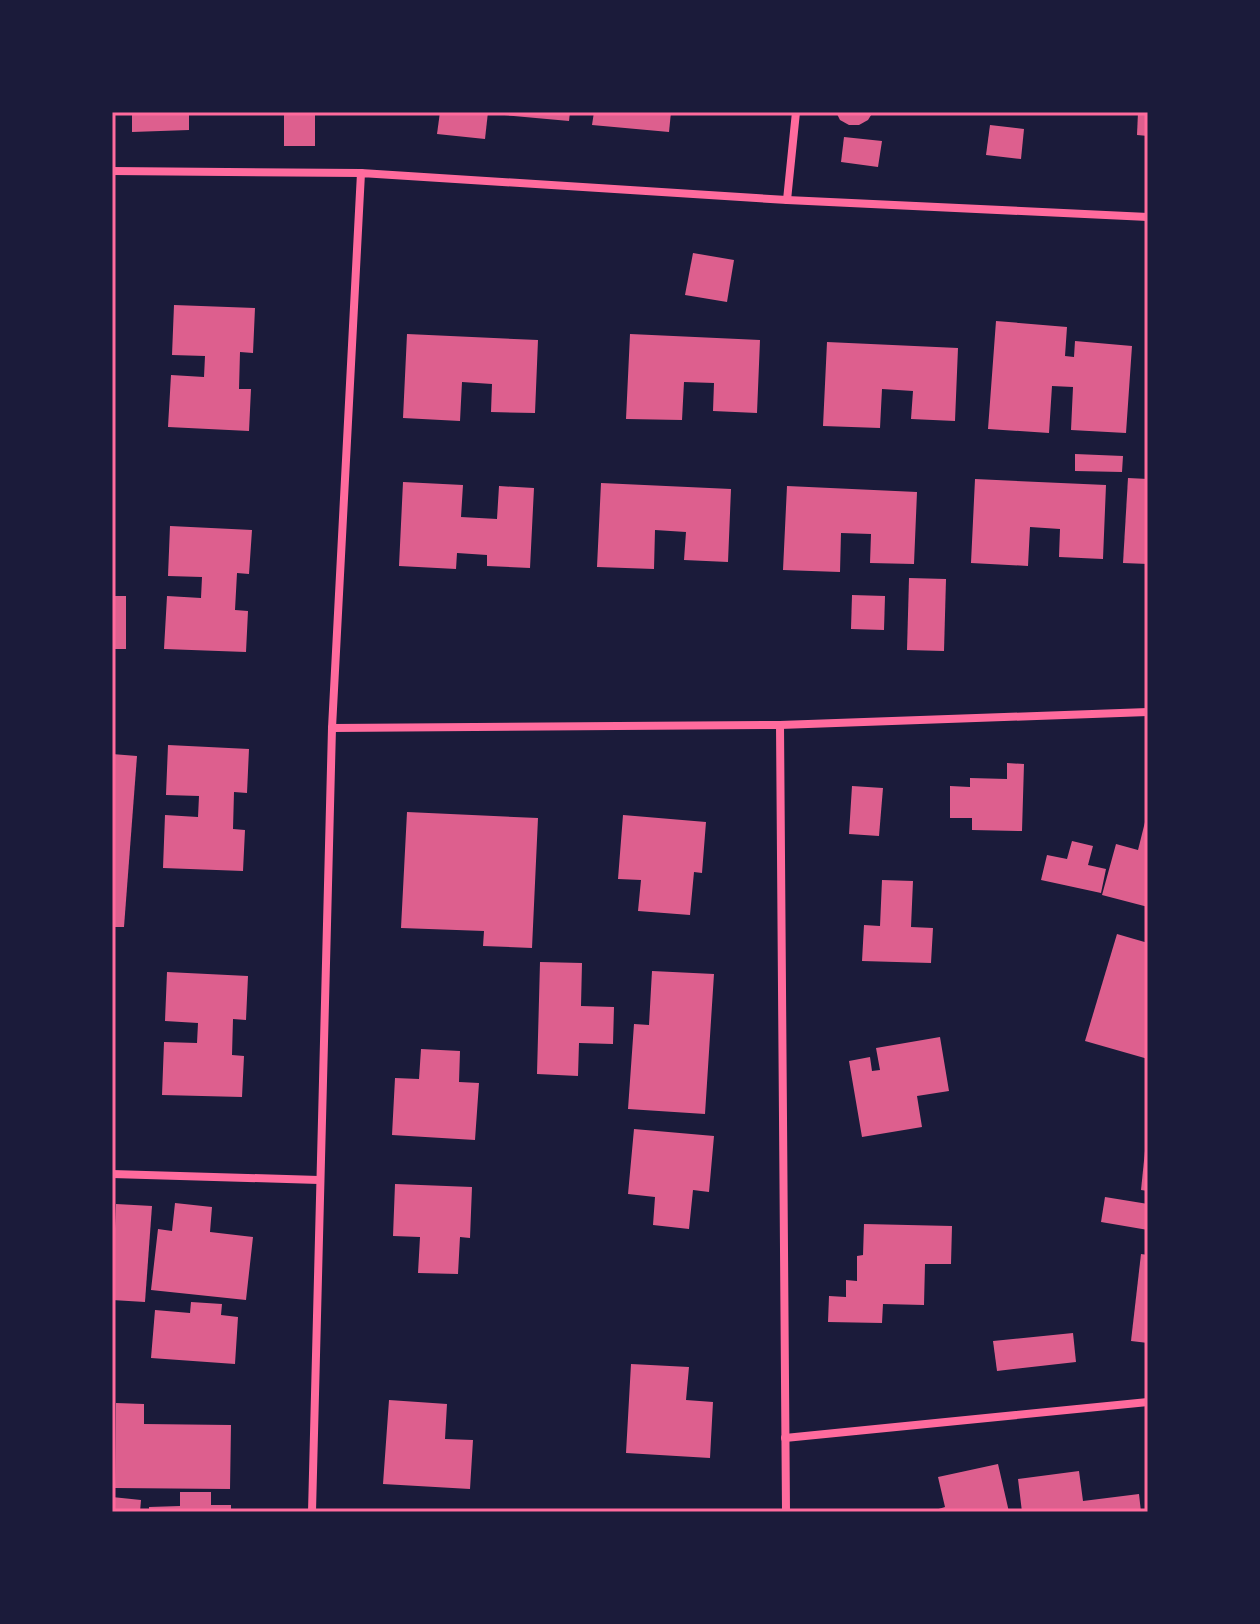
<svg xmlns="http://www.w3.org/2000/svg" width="1260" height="1624" font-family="Arial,sans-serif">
  <rect width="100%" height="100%" fill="#1b1b3a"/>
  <!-- building -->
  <g fill="#dd5f8e">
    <path d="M132,112H189V130L132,132Z"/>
    <rect x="284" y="112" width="31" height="34"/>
    <path d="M440,112H488L485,139L437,134Z"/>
    <path d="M493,112H570L569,121L493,114Z"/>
    <path d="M594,112H671L669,132L592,125Z"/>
    <path d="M836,112H873L868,120L859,125H849L840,120Z"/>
    <path d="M1138,112H1148V136L1137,135Z"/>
    <path d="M990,125L1024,129L1021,159L986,155Z"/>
    <path d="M844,137L882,141L878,167L841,162Z"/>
    <path d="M693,253L734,260L727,302L685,295Z"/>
    <path d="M174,305L255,308L253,353L240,352L239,389H251L249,431L168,427L171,375L204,377L205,356L172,355Z"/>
    <path d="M996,321L1067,327L1065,356L1074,357L1075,341L1132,346L1126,433L1071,430L1073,387L1052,386L1049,433L988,429Z"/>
    <path d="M407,334L538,340L535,413L491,412L492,384L462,382L460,421L403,418Z"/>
    <path d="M630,334L760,340L757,413L713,411L714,383L684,382L682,420L626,419Z"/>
    <path d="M827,342L958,348L955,421L911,419L913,391L882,389L880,428L823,426Z"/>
    <path d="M1075,454L1123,456L1122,472L1075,471Z"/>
    <path d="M1128,478L1148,479V564L1123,563Z"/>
    <path d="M975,479L1106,485L1103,559L1059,557L1060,529L1030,527L1028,566L971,563Z"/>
    <path d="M403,482L463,485L461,517L497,519L499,486L534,488L530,568L487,566V555L457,553L456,569L399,566Z"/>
    <path d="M601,483L731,489L728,562L684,560L686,532L655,530L654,569L597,567Z"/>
    <path d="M787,486L917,492L914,564L870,563L871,534L841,533L840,572L783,570Z"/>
    <path d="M170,526L252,530L249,574L237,573L235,610L248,611L246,652L164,649L167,596L201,598L202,577L168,576Z"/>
    <path d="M909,578L946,579L944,651L907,650Z"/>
    <path d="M852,595L885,596L884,630L851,629Z"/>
    <rect x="112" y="596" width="14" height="53"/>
    <path d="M168,745L249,749L247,793L234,792L233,829L245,830L243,871L163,868L165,815L198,817L199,796L166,795Z"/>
    <path d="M112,754L137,756L124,927H112Z"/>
    <path d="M1007,763L1024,764L1022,831L972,830V818H950V786L970,787V778L1007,779Z"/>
    <path d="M852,786L883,788L879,836L849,834Z"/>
    <path d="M407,812L538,818L532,948L483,946L484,931L401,928Z"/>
    <path d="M1147,814H1148V907L1102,895L1116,844L1138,850Z"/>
    <path d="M623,815L706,822L702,873L694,872L690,915L638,911L641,880L618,879Z"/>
    <path d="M1072,841L1093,846L1088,865L1106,869L1101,893L1041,880L1047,855L1067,859Z"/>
    <path d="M882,880L913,881L911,927L933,928L931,963L862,961L864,925L880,926Z"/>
    <path d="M1117,934L1148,943V1059L1085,1041Z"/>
    <path d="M540,962L582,963L581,1006L614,1007L613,1044L579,1043L578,1076L537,1074Z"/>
    <path d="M652,971L714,974L705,1114L628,1109L634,1024L649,1025Z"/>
    <path d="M167,972L248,976L246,1020L233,1019L232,1055L244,1056L242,1097L162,1095L164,1042L197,1043L198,1023L165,1021Z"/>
    <path d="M940,1037L949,1091L917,1096L922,1127L862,1137L849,1061L870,1057L872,1071L880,1070L876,1048Z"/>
    <path d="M421,1049L460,1051L459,1082L479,1083L475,1140L392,1135L395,1078L419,1079Z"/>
    <path d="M634,1129L714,1136L709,1192L693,1190L689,1229L653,1225L655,1197L628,1194Z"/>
    <path d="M1146,1141L1148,1142V1191L1141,1190Z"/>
    <path d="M395,1184L472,1187L470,1238L460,1237L458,1274L418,1273L420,1237L393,1236Z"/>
    <path d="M1105,1197L1148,1204V1230L1101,1222Z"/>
    <path d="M175,1203L212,1207L210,1232L253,1237L246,1300L151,1290L158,1229L172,1231Z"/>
    <path d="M116,1204L152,1206L145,1302L112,1300Z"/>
    <path d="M864,1224L952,1226L951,1264H925L924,1305L883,1304L882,1323L828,1322L829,1296L846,1297V1280L857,1281V1256L863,1255Z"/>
    <path d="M1141,1254L1148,1255V1343L1131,1341Z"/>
    <path d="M191,1302L222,1304L221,1315L238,1317L235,1364L151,1358L155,1310L190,1313Z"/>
    <path d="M1073,1333L1076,1362L997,1371L993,1341Z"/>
    <path d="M631,1364L689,1367L686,1400L713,1402L710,1458L626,1453Z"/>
    <path d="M389,1400L447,1404L445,1439L473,1440L470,1489L383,1484Z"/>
    <path d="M116,1403L144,1404V1424L231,1425L230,1489L115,1488Z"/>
    <path d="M998,1464L1009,1512H929L945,1507L938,1477Z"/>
    <path d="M1079,1471L1083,1501L1139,1494L1141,1512H1022L1018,1479Z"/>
    <path d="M180,1492H211V1505H231V1512H149V1507L180,1506Z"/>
    <path d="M112,1497L141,1500L140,1512H112Z"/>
  </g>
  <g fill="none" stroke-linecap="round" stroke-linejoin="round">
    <!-- minor -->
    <g stroke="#ff6b9d" stroke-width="8">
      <path d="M112,171L361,173"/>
      <path d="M787,200L796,112"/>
      <path d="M780,725L786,1512"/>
      <path d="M332,728L780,725L1148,712"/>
      <path d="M112,1174L319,1180"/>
      <path d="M785,1438L1148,1402"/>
      <path d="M312,1512L332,728L361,173L787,200L1148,217"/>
    </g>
  </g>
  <!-- border -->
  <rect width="1260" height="1624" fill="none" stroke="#1b1b3a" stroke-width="228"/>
  <rect x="114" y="114" width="1032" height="1396" fill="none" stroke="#ff6b9d" stroke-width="3"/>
</svg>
